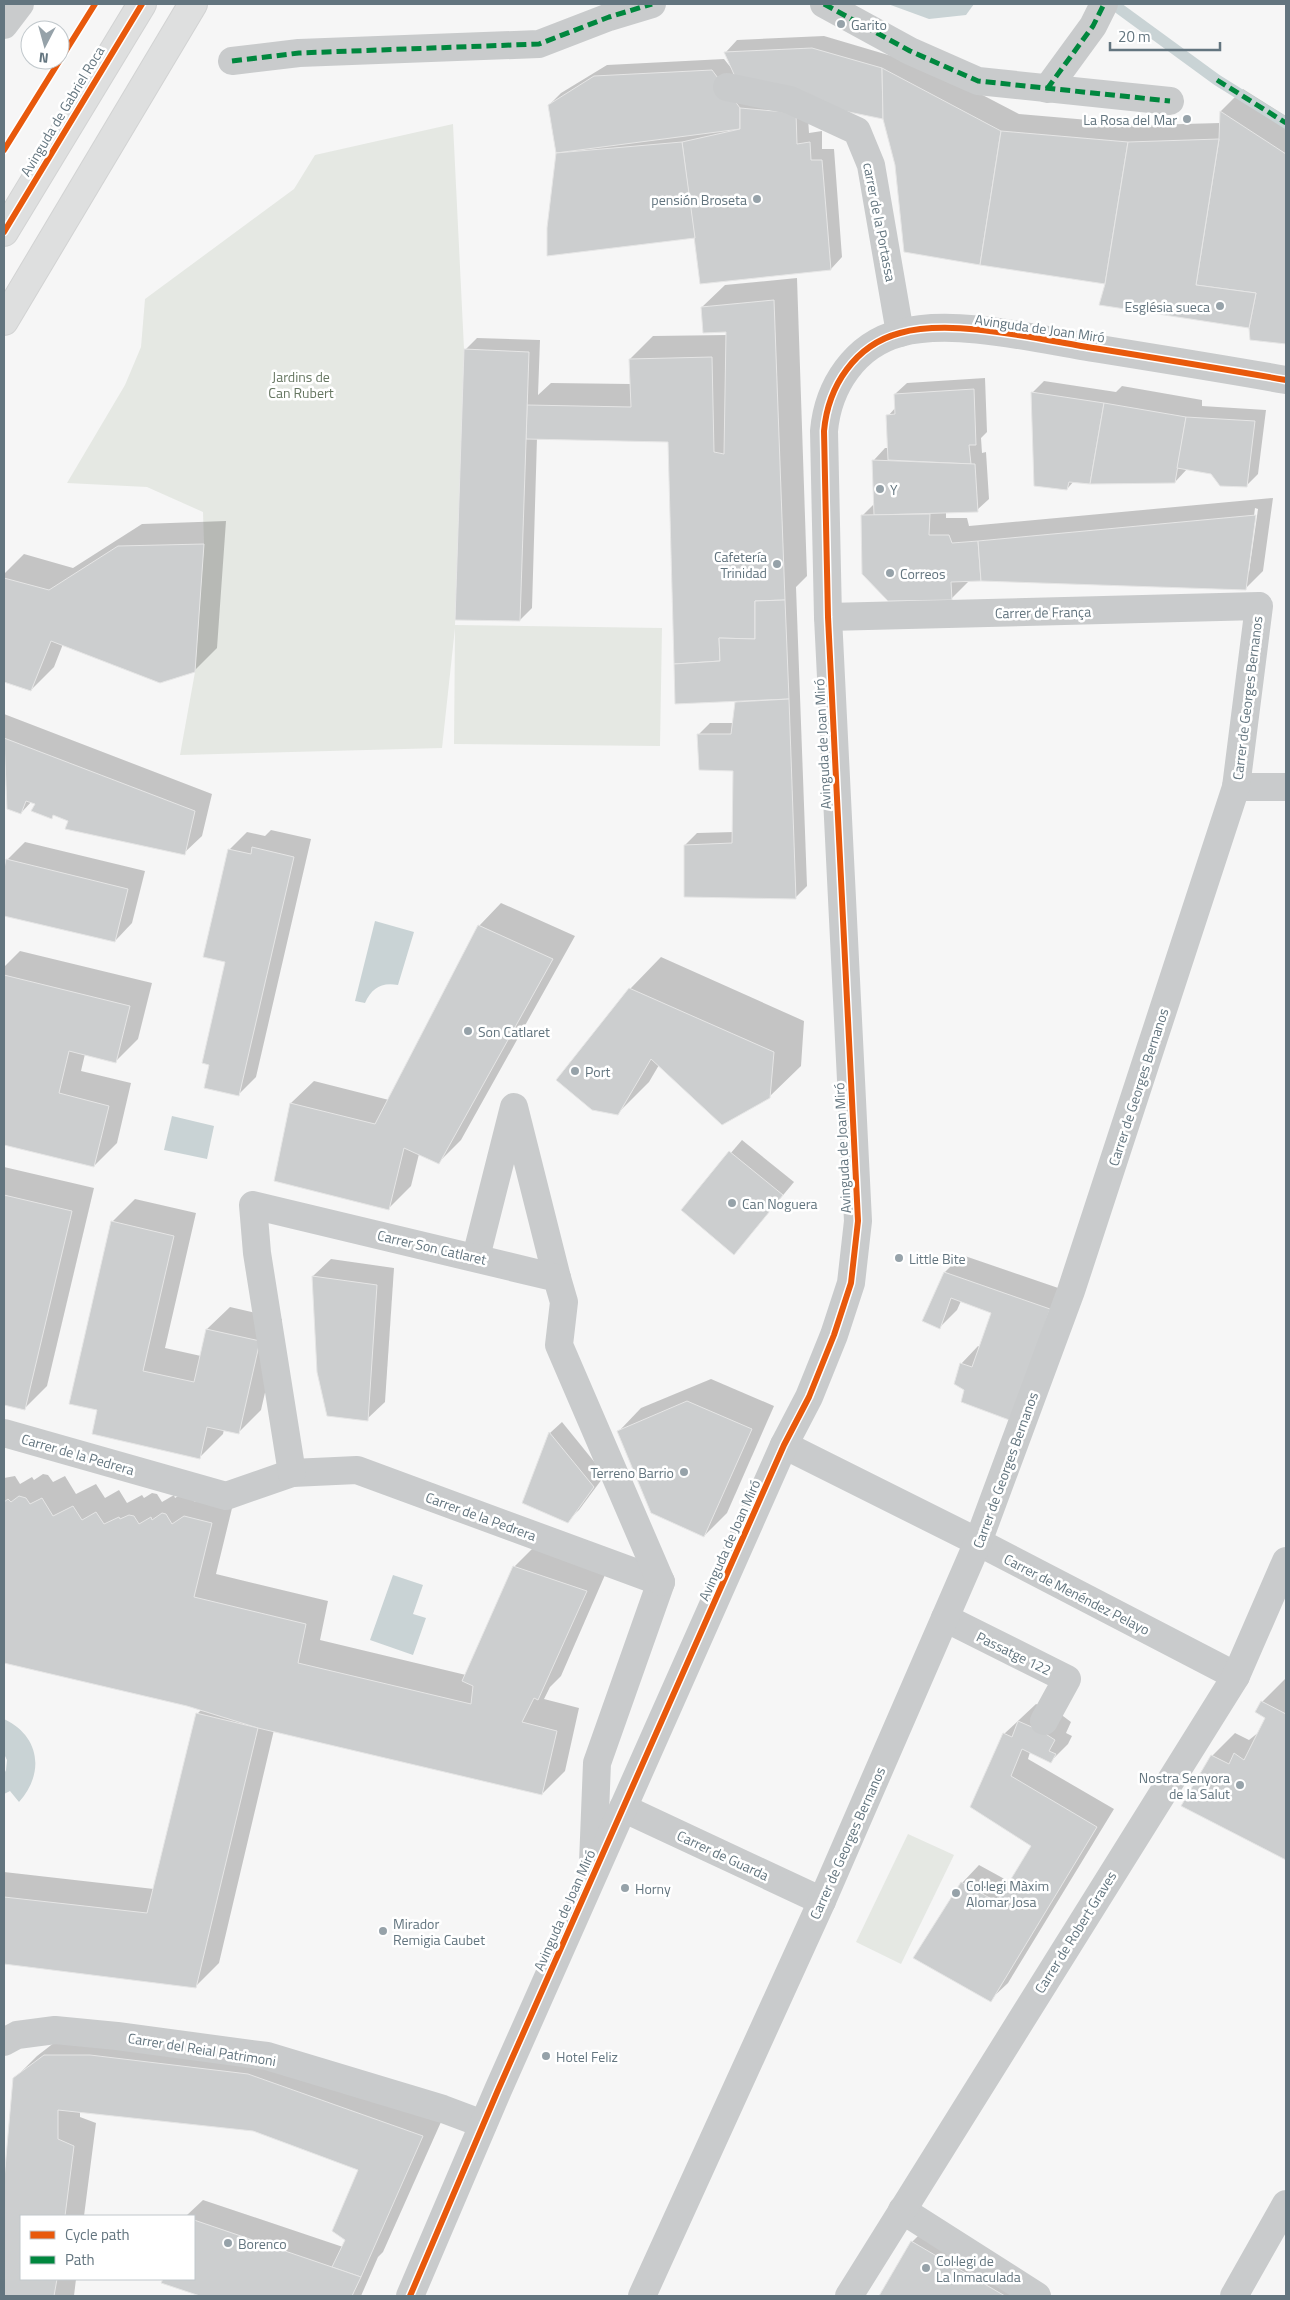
<svg xmlns="http://www.w3.org/2000/svg" width="1290" height="2300" font-family="'Titillium Web',sans-serif">
  <rect width="100%" height="100%" fill="#f6f6f6"/>
  <!-- green -->
  <g fill="#e5e8e3">
    <path d="M453,124L464,349L455,625L662,628L660,746L454,744L455,628L442,748L180,755L195,672L204,544L203,512L147,487L67,483L125,385L141,347L145,299L294,189L315,155Z"/>
    <path d="M908,1834L954,1855L901,1964L856,1942Z"/>
  </g>
  <!-- water -->
  <g fill="#c9d3d5">
    <path d="M888,4H974L966,15L929,19Z"/>
    <path d="M375,921L414,932L398,985C381,982 372,988 365,1003L355,1001Z"/>
    <path d="M172,1116L214,1126L207,1159L164,1150Z"/>
    <path d="M393,1575L423,1585L413,1614L426,1618L413,1655L370,1640Z"/>
    <path d="M4,1719C40,1736 45,1773 19,1802L10,1791L4,1794V1774L6,1770L7,1760L4,1754Z"/>
  </g>
  <!-- shadow -->
  <g fill="#0003" fill-rule="evenodd">
    <path d="M824,36L895,57L900,52L1019,114L1147,125L1220,123L1221,111L1243,89L1286,116V343L1251,339V327L1106,283L896,164L884,118L807,102L809,133L822,131V149H834L842,257L831,269L696,236L548,228L557,153L549,105L561,93L607,65L724,59L732,69L726,52L737,40Z"/>
    <path d="M797,278L807,576L796,587L807,886L795,898L685,845L697,833L734,832L735,769L698,735L710,723H734L737,701L669,441L537,438L532,608L520,620L465,350L477,338L540,340L538,395L551,383L631,384L630,359L653,336L727,335V331L702,307L725,285Z"/>
    <path d="M985,378L987,432L981,438L982,453L986,452L989,499L977,510L946,512V518H967L969,526L1273,498L1263,571L1245,589L981,579L969,581L952,598L862,516L875,503L874,460L885,448H889L888,416L896,407L895,394L907,383ZM1255,508L1258,509L1249,572H1247Z"/>
    <path d="M1044,381L1116,392L1122,386L1202,400V406L1266,410L1258,474L1246,486L1212,473L1188,468L1175,482L1074,481L1067,489L1032,393Z"/>
    <path d="M226,521L217,648L194,671L63,644L54,667L31,690L4,681V574L24,554L73,568L142,524Z"/>
    <path d="M4,714L212,794L202,836L184,853L55,814L51,817L36,803L32,801L21,813L6,759L4,758Z"/>
    <path d="M271,830L311,839L256,1077L238,1095L211,1064L227,961L229,850L247,832L265,836Z"/>
    <path d="M25,842L145,871L132,923L115,941L4,914V874L7,860Z"/>
    <path d="M501,903L575,936L461,1140L438,1163L419,1154L411,1186L388,1209L291,1103L314,1081L389,1100L479,926Z"/>
    <path d="M20,951L152,983L138,1039L115,1062L85,1054L81,1071L131,1083L117,1143L94,1166L4,1144V967Z"/>
    <path d="M661,957L804,1021L801,1066L769,1097L659,1065L649,1082L617,1114L630,989Z"/>
    <path d="M742,1140L794,1182L734,1254L682,1210Z"/>
    <path d="M4,1167L94,1188L47,1386L24,1409L4,1404Z"/>
    <path d="M135,1199L196,1213L165,1348L201,1356L207,1329L230,1307L282,1319L261,1410L238,1433L224,1429L223,1434L200,1457L99,1409L112,1222Z"/>
    <path d="M962,1255L1067,1291L1030,1402L966,1390L961,1364L978,1346L980,1347L993,1313L961,1301L957,1310L940,1327L945,1272Z"/>
    <path d="M331,1259L394,1268L385,1402L367,1419L313,1276Z"/>
    <path d="M711,1379L774,1406L727,1513L704,1536L619,1431L641,1408Z"/>
    <path d="M562,1422L605,1475L579,1510L567,1521L523,1502L550,1433Z"/>
    <path d="M43,1474L48,1475L53,1482L65,1476L76,1494L96,1484L105,1498L119,1490L127,1503L142,1495L144,1498L152,1493L157,1494L162,1502L174,1495L175,1498L186,1491L195,1502L208,1494L234,1500L216,1574L328,1601L320,1640L466,1675L514,1567L537,1544L608,1568L561,1676L550,1687L544,1699L579,1708L565,1771L542,1794L274,1730L219,1963L196,1986L4,1963V1872L154,1889L197,1714L202,1709L4,1661V1478L15,1476L20,1484L32,1477L34,1480Z"/>
    <path d="M1285,1679L1286,1680V1859L1183,1805L1212,1756L1235,1733L1249,1740L1259,1732L1266,1718L1262,1702Z"/>
    <path d="M1036,1704L1059,1713L1071,1722L1066,1733L1072,1736L1068,1744L1050,1762L1030,1752L1028,1759L1114,1809L1008,1983L990,2000L962,1883L979,1865L1010,1882L1032,1845L972,1806L1004,1734Z"/>
    <path d="M68,2032H113L445,2113L383,2252L378,2257L361,2296H204L163,2282L164,2279H194V2216H186L203,2200L343,2247L347,2240L360,2169L253,2129L80,2111V2117L96,2123L84,2216H21V2279H76L74,2296H4V2190L11,2131L14,2079L37,2056Z"/>
    <path d="M930,2224L1018,2296H880L912,2242Z"/>
  </g>
  <g fill="none" stroke-linecap="round" stroke-linejoin="round">
    <!-- stream -->
    <path stroke="#c9d3d5" stroke-width="11" d="M1113,4L1217,80L1286,123"/>
  </g>
  <!-- building -->
  <g fill="#cccecf" stroke="#e6e6e6">
    <path d="M812,48L882,68L883,119L741,90L724,52Z"/>
    <path d="M882,68L1001,131L980,265L904,252L895,165L883,119Z"/>
    <path d="M712,70L740,108V129L556,153L548,105L594,76Z"/>
    <path d="M740,108L796,113L797,144L810,142L811,160H822L831,270L700,284L682,142L740,129Z"/>
    <path d="M1220,111L1286,154V344L1250,340L1249,328L1256,293L1196,285L1219,139Z"/>
    <path d="M1001,131L1128,142L1105,284L980,265Z"/>
    <path d="M1219,139L1196,285L1256,293L1249,328L1099,305L1105,284L1128,142Z"/>
    <path d="M682,142L695,238L547,256V228L556,153Z"/>
    <path d="M774,300L785,600L755,601V639L719,638L720,661L674,664L668,442L526,439L527,405L631,407L629,359L712,357L714,452L724,454L726,332L703,333L701,307Z"/>
    <path d="M464,349L529,352L520,621L455,620Z"/>
    <path d="M974,389L976,445H969L971,464L888,460L886,415L895,414L894,394Z"/>
    <path d="M1031,392L1104,403L1090,484L1069,482L1067,490L1034,486Z"/>
    <path d="M1104,403L1186,417L1175,483L1090,484Z"/>
    <path d="M1186,417L1255,421L1247,487L1220,486L1211,474L1177,468Z"/>
    <path d="M872,460L975,464L978,512L874,515Z"/>
    <path d="M930,514L929,535H949L952,543L978,541L981,581L951,582L952,600L888,601L862,574L861,515Z"/>
    <path d="M1256,515L1246,590L981,581L978,541Z"/>
    <path d="M204,544L195,672L160,683L51,641L31,691L4,682V578L49,590L118,546Z"/>
    <path d="M785,600L789,699L675,704L674,664L720,661L719,638L755,639V601Z"/>
    <path d="M789,699L796,899L684,897V845L732,843L733,771L699,770L697,734H731L735,702Z"/>
    <path d="M4,738L195,811L185,855L65,829L68,821L53,815L52,819L31,811L35,804L26,801L21,814L7,809Z"/>
    <path d="M252,847L294,857L239,1096L204,1088L209,1065L202,1063L225,962L203,957L228,849L251,854Z"/>
    <path d="M6,859L128,889L115,942L4,916V869Z"/>
    <path d="M478,925L553,959L439,1164L404,1148L389,1210L274,1181L290,1103L375,1124Z"/>
    <path d="M4,975L130,1006L116,1063L69,1051L59,1093L109,1106L94,1167L4,1145Z"/>
    <path d="M629,988L774,1052L770,1098L722,1125L651,1059L618,1115L592,1110L556,1080Z"/>
    <path d="M729,1151L783,1195L734,1255L681,1210Z"/>
    <path d="M4,1195L72,1211L25,1410L4,1405Z"/>
    <path d="M111,1221L174,1236L143,1371L194,1382L206,1329L260,1341L239,1434L207,1427L200,1459L92,1434L97,1410L69,1404Z"/>
    <path d="M944,1272L1050,1309L1012,1421L961,1402L964,1390L954,1384L960,1363L972,1367L991,1313L951,1298L940,1329L922,1321Z"/>
    <path d="M312,1276L377,1285L368,1421L327,1416L317,1372Z"/>
    <path d="M687,1401L752,1429L704,1537L651,1513L617,1431Z"/>
    <path d="M549,1432L594,1487L568,1523L522,1503Z"/>
    <path d="M19,1496L26,1498L30,1504L42,1498L53,1516L73,1506L82,1520L96,1512L104,1524L119,1517L120,1519L129,1515L134,1516L139,1524L151,1517L152,1520L162,1513L166,1514L172,1524L184,1516L212,1523L194,1597L306,1624L298,1663L471,1704L473,1686L462,1681L513,1566L587,1591L538,1700L534,1698L522,1722L557,1731L542,1795L258,1728L187,1706L4,1663V1502L8,1499L11,1502Z"/>
    <path d="M1261,1701L1286,1714V1860L1181,1806L1211,1755L1229,1764L1234,1753L1244,1760L1265,1718L1255,1712Z"/>
    <path d="M196,1713L258,1728L196,1988L4,1964V1897L147,1913Z"/>
    <path d="M1018,1721L1041,1731L1055,1740L1049,1751L1056,1754L1051,1763L1022,1749L1011,1776L1097,1827L991,2002L913,1958L961,1882L997,1902L1031,1846L970,1807L1003,1733L1012,1737Z"/>
    <path d="M44,2055H90L248,2074L423,2136L361,2277L332,2267L345,2240L332,2231L358,2170L253,2131L58,2110V2139L74,2146L65,2216H21V2279H57L54,2296H4V2180L13,2078Z"/>
    <path d="M194,2220L332,2267L361,2277L352,2296H200L161,2283L163,2279H194Z"/>
    <path d="M911,2241L1005,2296H879Z"/>
  </g>
  <g fill="none" stroke-linecap="round" stroke-linejoin="round">
    <!-- highway casing -->
    <g stroke="#d2d3d3" stroke-width="30">
      <g id="highway">
        <path d="M4,232L142,4"/>
        <path d="M4,321L193,4"/>
      </g>
    </g>
    <!-- minor -->
    <g stroke="#c9cbcc" stroke-width="28">
      <path d="M824,4L910,51L978,81L1170,101"/>
      <path d="M4,25L20,4"/>
      <path d="M232,61L299,53L539,44L609,17L652,4"/>
      <path d="M727,87L790,100L857,131L871,165L900,333"/>
      <path d="M1047,89L1093,26L1104,4"/>
      <path d="M1236,787H1286"/>
      <path d="M476,1257L514,1107L557,1278"/>
      <path d="M4,1433L226,1496L292,1473L357,1470L661,1582L597,1763L593,1863"/>
      <path d="M784,1445L978,1542L1236,1676"/>
      <path d="M292,1473L257,1253L253,1205L557,1278L564,1302L559,1345L661,1582"/>
      <path d="M945,1618L1067,1679L1044,1721"/>
      <path d="M623,1808L822,1901"/>
      <path d="M4,2042L17,2035L55,2030L117,2036L267,2056L443,2109L483,2124"/>
      <path d="M902,2210L1037,2296"/>
      <path d="M410,2296L498,2090L784,1445L809,1397L834,1335L851,1283L858,1221L828,617L824,431C828,386 855,345 900,333C950,319 1029,337 1081,346C1149,357 1218,368 1286,380"/>
      <path d="M642,2296L822,1901L978,1542L1071,1291L1236,787L1259,606L828,617"/>
      <path d="M849,2296L1236,1676L1286,1561"/>
      <path d="M1234,2296L1286,2204"/>
    </g>
    <!-- highway -->
    <use href="#highway" stroke="#dedfdf" stroke-width="28"/>
    <!-- quiet -->
    <g stroke="#00873e" stroke-width="5" stroke-dasharray="10 5" stroke-linecap="butt">
      <path d="M824,4L910,51L978,81L1170,101"/>
      <path d="M232,61L299,53L539,44L609,17L652,4"/>
      <path d="M1217,80L1286,123"/>
      <path d="M1047,89L1093,26L1104,4"/>
    </g>
    <!-- cycleway casing -->
    <g stroke="#fff" stroke-width="9">
      <g id="cycleway">
        <path d="M60,60L95,4"/>
        <path d="M4,150L60,60"/>
        <path d="M4,232L142,4"/>
        <path d="M410,2296L498,2090L784,1445L809,1397L834,1335L851,1283L858,1221L828,617L824,431C828,386 855,345 900,333C950,319 1029,337 1081,346C1149,357 1218,368 1286,380"/>
      </g>
    </g>
    <!-- cycleway -->
    <use href="#cycleway" stroke="#e8590c" stroke-width="6"/>
  </g>
  <!-- markers -->
  <g fill="#96a2a9" stroke="#fff" stroke-width="2">
    <circle cx="841" cy="24" r="5"/>
    <circle cx="1187" cy="119" r="5"/>
    <circle cx="757" cy="199" r="5"/>
    <circle cx="1220" cy="306" r="5"/>
    <circle cx="880" cy="489" r="5"/>
    <circle cx="777" cy="564" r="5"/>
    <circle cx="890" cy="573" r="5"/>
    <circle cx="468" cy="1031" r="5"/>
    <circle cx="575" cy="1071" r="5"/>
    <circle cx="732" cy="1203" r="5"/>
    <circle cx="899" cy="1258" r="5"/>
    <circle cx="684" cy="1472" r="5"/>
    <circle cx="1240" cy="1785" r="5"/>
    <circle cx="625" cy="1888" r="5"/>
    <circle cx="956" cy="1893" r="5"/>
    <circle cx="383" cy="1931" r="5"/>
    <circle cx="546" cy="2056" r="5"/>
    <circle cx="228" cy="2243" r="5"/>
    <circle cx="926" cy="2268" r="5"/>
  </g>
  <g text-anchor="middle" dominant-baseline="central" stroke-width="5" stroke-linejoin="round" paint-order="stroke">
    <!-- poi labels -->
    <g font-size="14" fill="#63757f" stroke="#fff" text-anchor="start">
      <text x="851" y="24">Garito</text>
      <text x="1177" y="119" text-anchor="end">La Rosa del Mar</text>
      <text x="747" y="199" text-anchor="end">pensión Broseta</text>
      <text x="1210" y="306" text-anchor="end">Església sueca</text>
      <text x="890" y="489">Y</text>
      <text x="767" y="556" text-anchor="end">Cafetería<tspan x="767" dy="16">Trinidad</tspan></text>
      <text x="900" y="573">Correos</text>
      <text x="478" y="1031">Son Catlaret</text>
      <text x="585" y="1071">Port</text>
      <text x="742" y="1203">Can Noguera</text>
      <text x="909" y="1258">Little Bite</text>
      <text x="674" y="1472" text-anchor="end">Terreno Barrio</text>
      <text x="1230" y="1777" text-anchor="end">Nostra Senyora<tspan x="1230" dy="16">de la Salut</tspan></text>
      <text x="966" y="1885">Col·legi Màxim<tspan x="966" dy="16">Alomar Josa</tspan></text>
      <text x="635" y="1888">Horny</text>
      <text x="393" y="1923">Mirador<tspan x="393" dy="16">Remigia Caubet</tspan></text>
      <text x="556" y="2056">Hotel Feliz</text>
      <text x="238" y="2243">Borenco</text>
      <text x="936" y="2260">Col·legi de<tspan x="936" dy="16">La Inmaculada</tspan></text>
    </g>
    <!-- street labels -->
    <g font-size="14" fill="#63757f" stroke="#fff">
      <text transform="translate(62 111) rotate(-59)">Avinguda de Gabriel Roca</text>
      <text transform="translate(880 222) rotate(79)">carrer de la Portassa</text>
      <text transform="translate(1040 328) rotate(8)">Avinguda de Joan Miró</text>
      <text transform="translate(1043 612) rotate(-1)">Carrer de França</text>
      <text transform="translate(1247 698) rotate(-83)">Carrer de Georges Bernanos</text>
      <text transform="translate(822 744) rotate(-93)">Avinguda de Joan Miró</text>
      <text transform="translate(1138 1087) rotate(-72)">Carrer de Georges Bernanos</text>
      <text transform="translate(842 1148) rotate(-93)">Avinguda de Joan Miró</text>
      <text transform="translate(432 1247) rotate(13)">Carrer Son Catlaret</text>
      <text transform="translate(78 1454) rotate(16)">Carrer de la Pedrera</text>
      <text transform="translate(1005 1470) rotate(-70)">Carrer de Georges Bernanos</text>
      <text transform="translate(481 1516) rotate(20)">Carrer de la Pedrera</text>
      <text transform="translate(729 1540) rotate(-66)">Avinguda de Joan Miró</text>
      <text transform="translate(1077 1594) rotate(27)">Carrer de Menéndez Pelayo</text>
      <text transform="translate(1014 1653) rotate(26)">Passatge 122</text>
      <text transform="translate(847 1843) rotate(-66)">Carrer de Georges Bernanos</text>
      <text transform="translate(723 1855) rotate(25)">Carrer de Guarda</text>
      <text transform="translate(564 1910) rotate(-66)">Avinguda de Joan Miró</text>
      <text transform="translate(1075 1932) rotate(-58)">Carrer de Robert Graves</text>
      <text transform="translate(202 2049) rotate(9)">Carrer del Reial Patrimoni</text>
    </g>
    <!-- park labels -->
    <g font-size="14" fill="#677762" stroke="#fff">
      <text x="301" y="376">Jardins de<tspan x="301" dy="16">Can Rubert</tspan></text>
    </g>
  </g>
  <!-- border -->
  <rect width="1290" height="2300" fill="none" stroke="#63757f" stroke-width="10"/>
  <!-- legend -->
  <rect x="20" y="2215" width="175" height="65" fill="#ffffff" stroke="#c1c8cc"/>
  <rect x="30" y="2231" width="25" height="8" fill="#e8590c" stroke="#c1c8cc"/>
  <text x="65" y="2240" font-size="15" fill="#63757f">Cycle path</text>
  <rect x="30" y="2256" width="25" height="8" fill="#00873e" stroke="#c1c8cc"/>
  <text x="65" y="2265" font-size="15" fill="#63757f">Path</text>
  <!-- north arrow -->
  <g transform="translate(45 45) rotate(186)"><circle r="24" fill="#ffffff" stroke="#c1c8cc"/>
  <path d="M0-4L9 19L0 12L-9 19Z" fill="#96a2a9"/>
  <text y="-8" font-size="14" font-weight="bold" text-anchor="middle" fill="#63757f">N</text>
  </g>
  <!-- scale -->
  <path d="M1110 42v8h110v-8" fill="none" stroke="#63757f" stroke-width="2.5"/>
  <text x="1118" y="42" font-size="15" fill="#63757f" stroke="#ffffff" stroke-width="4" paint-order="stroke">20 m</text>
</svg>
